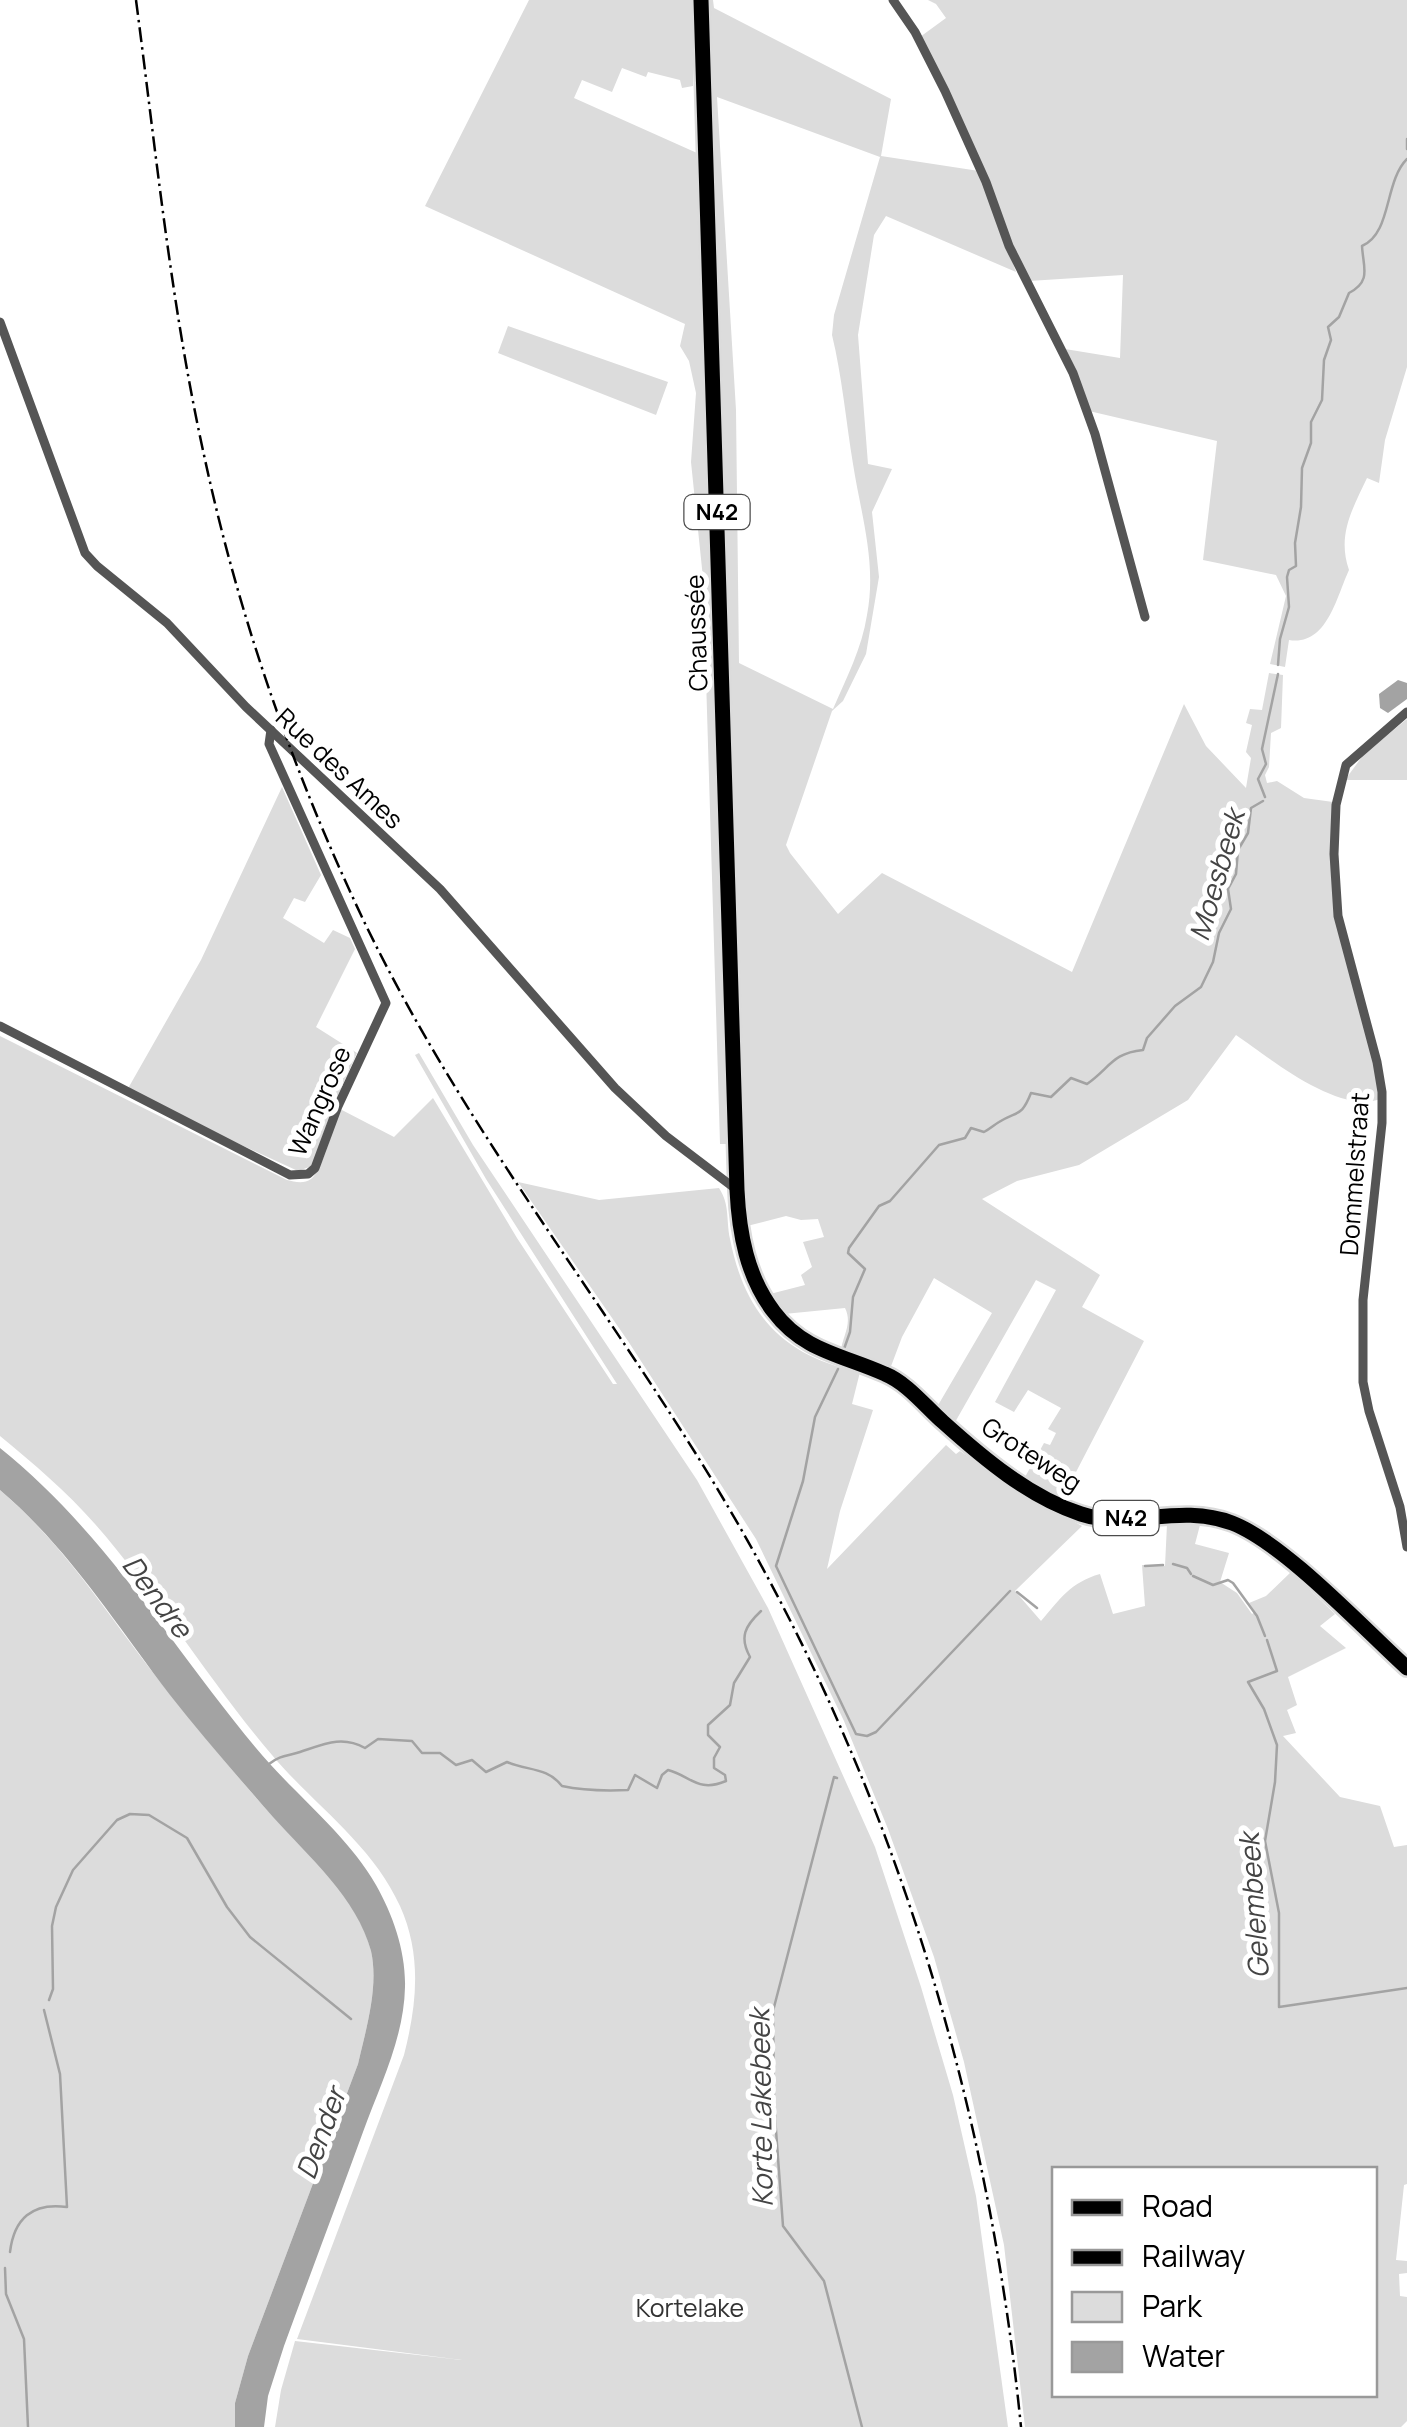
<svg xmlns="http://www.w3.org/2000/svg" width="1407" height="2427" font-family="Manrope,sans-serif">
  <rect width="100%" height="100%" fill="#fff"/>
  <!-- green -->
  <g fill="#dcdcdc" fill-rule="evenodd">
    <path d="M529,0H693V86L682,88L680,80L648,72L646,77L622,68L612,92L582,80L574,98L697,153L728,1144H720L703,578L691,462L696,393L689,361L680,346L685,324L425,206Z"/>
    <path d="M709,0H713L714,8L891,99L881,156L979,171L1016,272L886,216L874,235L858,335L868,464L892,469L872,512L879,577L866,654L843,701L832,711L786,845L790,853L838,914L882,873L1072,972L1184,704L1206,746L1246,788L1251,758L1246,752L1252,725L1246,723L1250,709L1262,710L1269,673L1283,675L1281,728L1271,733L1269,767L1265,775L1267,783L1277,781L1304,798L1333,802V876L1372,1048L1380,1099C1337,1114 1271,1059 1236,1035L1188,1100L1079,1165L1017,1181L982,1199L1100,1275L1082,1307L1144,1341L1062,1499L1025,1477L1044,1443L1050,1445L1056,1433L1048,1429L1061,1408L1028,1390L1014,1412L995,1402L1056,1290L1036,1280L954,1424L937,1407L992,1313L934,1278L902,1337L890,1369L841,1351C842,1337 853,1324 845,1308L784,1314L770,1294L805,1285L801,1275L812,1267L803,1242L824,1237L818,1219L801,1220L786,1216L747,1226ZM717,97L880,157L834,315L832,335C842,376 846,421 853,464C861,515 877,563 867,615C862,648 846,679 833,709L739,663L736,410Z"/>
    <path d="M928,0H1407V367L1385,440L1379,483L1367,478C1352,510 1337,535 1349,570C1336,598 1327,646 1289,640L1285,667L1270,664L1286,596L1276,575L1203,560L1217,441L1089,411L1065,349L1120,358L1123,275L1029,281L920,37L946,18L936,4Z"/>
    <path d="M508,326L668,382L656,415L498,353Z"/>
    <path d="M1407,719V780H1345L1364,754Z"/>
    <path d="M282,787L321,875L305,902L294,898L283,918L324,943L333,930L350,938L355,949L316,1027L357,1053L333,1106L312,1166L298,1171L126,1092L201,960Z"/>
    <path d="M0,1036L287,1180C295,1182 304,1184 311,1179C323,1170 334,1124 340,1109L394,1137L433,1098L517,1238L613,1384H617L486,1179L415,1055L419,1053L473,1145L697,1480L768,1608L875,1847L921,1987L953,2095L976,2196L1008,2427H275L281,2390L295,2341L462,2360L297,2339L404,2055C417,2004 422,1955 400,1906C372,1844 314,1805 272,1755C209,1681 159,1597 95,1524C67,1492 33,1463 0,1436Z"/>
    <path d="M518,1182L599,1200L719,1188C730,1205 726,1219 730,1239C745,1315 784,1357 860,1372L852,1404L873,1410L840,1511L827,1569L946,1445L956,1454L960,1451L1019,1492L1082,1526L1015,1591L1041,1621C1060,1599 1071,1582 1100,1574L1113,1614L1145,1606L1142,1565L1165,1566L1167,1524L1200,1525L1195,1544L1229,1553L1220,1582L1237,1593L1252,1614L1255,1612L1249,1603L1266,1596L1291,1572L1335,1614L1320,1626L1346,1648L1288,1677L1297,1705L1287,1710L1296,1733L1283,1736L1340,1797L1380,1806L1394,1847L1407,1845V2184L1404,2185L1396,2260L1407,2261V2273L1399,2274L1400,2296L1407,2297V2421L1401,2427H1025L1004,2245L964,2062L934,1957L888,1829L844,1721L756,1539L628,1341ZM1054,2170H1374V2394H1054Z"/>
    <path d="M0,1490C75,1555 114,1627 175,1700C202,1734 229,1767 258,1800C297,1845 356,1891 371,1951C379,1987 366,2029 358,2064L248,2356L235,2403V2427H0Z"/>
  </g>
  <!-- water -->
  <g fill="#a3a3a3">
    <path d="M1398,680L1407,683V699L1388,713L1380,708L1379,694Z"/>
    <path d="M0,1448C104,1531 172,1647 256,1748C293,1793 348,1835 376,1885C393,1915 406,1952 405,1987C404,2038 380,2085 363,2132C337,2203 310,2275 284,2346L268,2396L264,2427H235V2403L248,2356L358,2064C366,2029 379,1987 371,1951C357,1898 308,1856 273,1817C238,1777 202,1736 170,1695C115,1623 69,1549 0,1490Z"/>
  </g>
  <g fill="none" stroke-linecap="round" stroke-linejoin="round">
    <!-- stream -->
    <g stroke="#a3a3a3" stroke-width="2.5">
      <path d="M1407,139V149"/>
      <path d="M1278,665L1280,639L1289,607L1287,577L1289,570L1296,566L1295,543L1301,507L1302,468L1311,443V422L1322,400L1324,360L1331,340L1328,327L1339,317L1349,293C1372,281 1363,267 1362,246C1392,233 1384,182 1407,159"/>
      <path d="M1265,797L1258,779L1266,764L1262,749L1278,674"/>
      <path d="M844,1349L850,1332L853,1297L865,1269L848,1253L849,1248L879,1206L890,1201L939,1145L965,1138L971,1128L984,1132C990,1129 994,1125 999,1122C1018,1110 1021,1118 1031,1093L1051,1097L1071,1078L1087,1084C1110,1068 1112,1053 1143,1050L1147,1038L1175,1006L1201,987L1213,962L1219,933L1231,909L1228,889L1236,874L1238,850L1248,833L1251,808L1263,801"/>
      <path d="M838,1369L815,1417L803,1481L776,1566L856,1734L867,1736L876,1732L1010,1591"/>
      <path d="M1173,1564L1187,1568L1191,1574"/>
      <path d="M1145,1566L1163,1565"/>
      <path d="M1193,1576L1213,1585L1228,1580L1233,1583L1257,1616L1265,1636"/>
      <path d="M1017,1592L1037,1608"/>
      <path d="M1267,1640L1277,1671L1248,1682L1264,1709L1277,1745L1275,1782L1265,1841L1279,1913V2007L1407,1988"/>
      <path d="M269,1764C280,1755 288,1756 300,1752C324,1744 342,1735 365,1748L378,1739L412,1741L422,1753H440L456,1765L472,1760L486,1772L507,1762C528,1771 547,1767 562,1786C585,1791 605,1791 628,1790L635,1775L657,1788L662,1775L668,1770C691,1776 698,1793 726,1781L725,1775L714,1768V1758L720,1747L708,1735V1725L730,1705L734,1683L750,1657C739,1637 745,1626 761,1611"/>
      <path d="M837,1778L834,1777L773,2011L774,2103L783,2226L824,2281L862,2427"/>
      <path d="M49,2000L53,1989L52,1926L56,1907L73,1870L117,1820L130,1814L149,1815L187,1838L227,1907L250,1937L351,2019"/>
      <path d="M10,2252C14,2219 32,2202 67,2207L60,2074L44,2010"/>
      <path d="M5,2268L6,2294L24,2339L28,2427"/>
    </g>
    <!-- primary casing -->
    <g stroke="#dbdbdb" stroke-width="20">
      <path id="primary" d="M701,0L737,1190C739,1233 747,1277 774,1312C803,1351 843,1355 885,1374C907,1383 925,1406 943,1422C983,1458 1029,1497 1081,1514C1128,1530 1179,1503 1232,1523C1284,1543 1363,1628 1407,1668"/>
    </g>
    <!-- minor -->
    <g stroke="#555" stroke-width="9">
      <path d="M893,0L915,32L945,91L986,182L1009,246L1073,373L1095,434L1145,617"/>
      <path d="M0,322L85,553L97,566L167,623L246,707L440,889L615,1088L666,1136L737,1190"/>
      <path d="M1407,712L1346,765L1336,805L1334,854L1338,916L1377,1062L1382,1092V1123L1363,1300V1382L1369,1411L1400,1507L1407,1547"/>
      <path d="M0,1026L290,1175L308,1174L315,1168L338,1106L386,1003L269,744L271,730"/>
    </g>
    <!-- primary -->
    <use href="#primary" stroke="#000" stroke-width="15"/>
    <!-- rail -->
    <path stroke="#000" stroke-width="2.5" stroke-dasharray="15 5 2.5 5" stroke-linecap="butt" d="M136,0C156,152 171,305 204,455C238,614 292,769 361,915C454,1111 587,1279 701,1462C883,1755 987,2085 1021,2427"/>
  </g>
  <g text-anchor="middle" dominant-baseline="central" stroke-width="10" stroke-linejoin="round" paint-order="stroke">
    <!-- shield labels -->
    <g fill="#fff" stroke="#4c4c4c" stroke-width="2.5">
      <rect x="684.5" y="495" width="65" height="34" rx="8"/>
      <rect x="1093.5" y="1501" width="65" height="34" rx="8"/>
    </g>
    <g font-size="22" font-weight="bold" fill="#000">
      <text x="717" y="512">N42</text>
      <text x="1126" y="1518">N42</text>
    </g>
    <!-- street labels -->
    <g font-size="25" fill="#000" stroke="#fff">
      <text transform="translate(696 633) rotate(-92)">Chaussée</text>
      <text transform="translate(340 768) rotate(43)">Rue des Ames</text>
      <text transform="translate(319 1101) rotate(-66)">Wangrose</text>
      <text transform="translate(1354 1174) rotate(-86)">Dommelstraat</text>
      <text transform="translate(1032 1454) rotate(33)">Groteweg</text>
    </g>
    <!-- park labels -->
    <g font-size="25" fill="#333" stroke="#fff">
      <text x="690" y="2307">Kortelake</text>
    </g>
    <!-- water labels -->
    <g font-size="28" font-style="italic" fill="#444" stroke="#fff">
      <text transform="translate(1216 875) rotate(-74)">Moesbeek</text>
      <text transform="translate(158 1596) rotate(53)">Dendre</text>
      <text transform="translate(1253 1906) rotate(-94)">Gelembeek</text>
      <text transform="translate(760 2108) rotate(-91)">Korte Lakebeek</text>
      <text transform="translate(320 2133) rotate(-70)">Dender</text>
    </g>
  </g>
  <!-- legend -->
  <rect x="1052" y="2167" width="325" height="230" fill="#ffffff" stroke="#999999" stroke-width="2.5"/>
  <rect x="1072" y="2200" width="50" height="15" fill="#000000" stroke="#999999" stroke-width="2.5"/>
  <text x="1142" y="2217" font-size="30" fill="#000000">Road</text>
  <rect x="1072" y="2250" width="50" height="15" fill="#000000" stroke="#999999" stroke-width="2.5"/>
  <text x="1142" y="2267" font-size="30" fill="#000000">Railway</text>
  <rect x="1072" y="2292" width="50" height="30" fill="#dcdcdc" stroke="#999999" stroke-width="2.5"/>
  <text x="1142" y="2317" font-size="30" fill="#000000">Park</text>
  <rect x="1072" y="2342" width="50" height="30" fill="#a3a3a3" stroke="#999999" stroke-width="2.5"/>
  <text x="1142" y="2367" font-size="30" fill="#000000">Water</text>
</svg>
